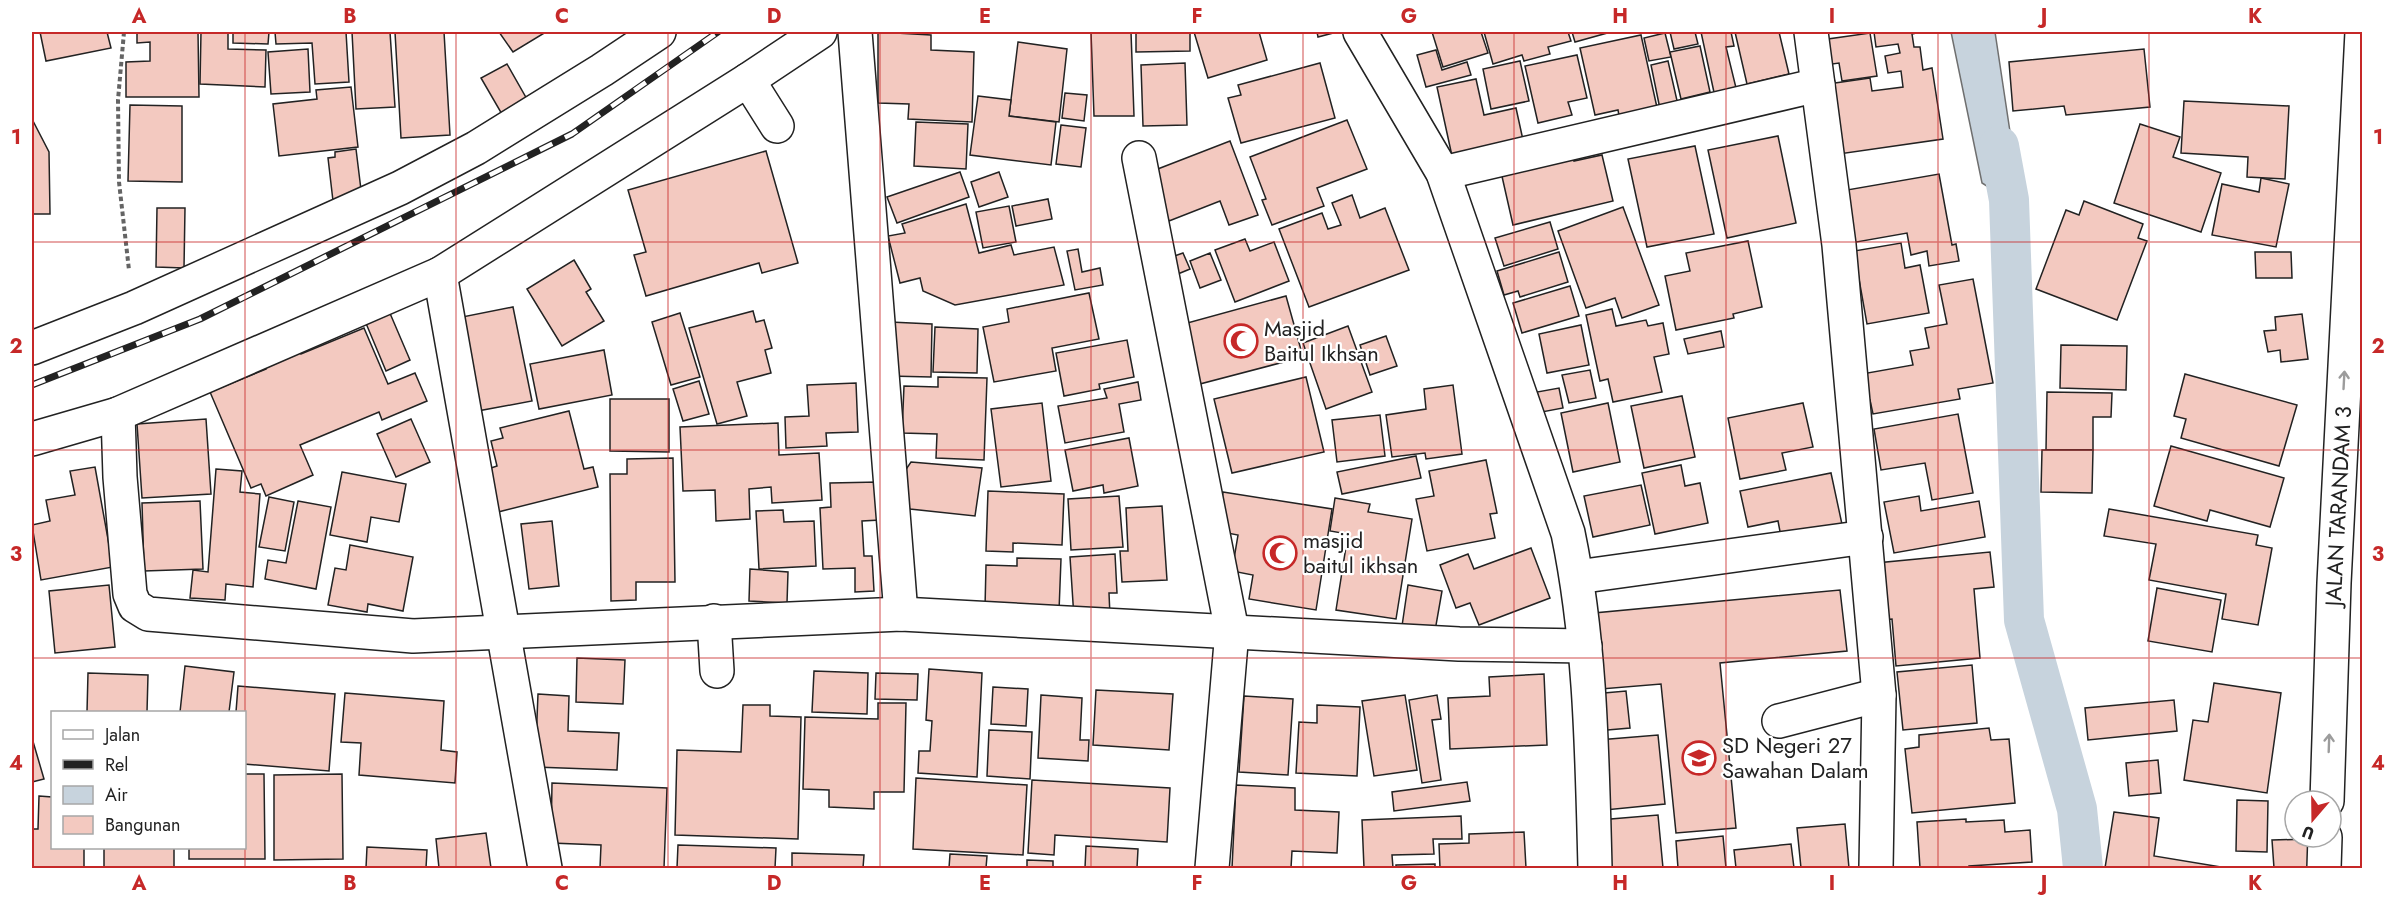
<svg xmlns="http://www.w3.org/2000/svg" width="2394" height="900" font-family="Jost,sans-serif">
  <rect width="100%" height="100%" fill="#fff"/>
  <!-- water -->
  <path fill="#c7d3dd" stroke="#6f6f6f" stroke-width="1.5" d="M1951,32H1995L2015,165L2009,200L1982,183Z"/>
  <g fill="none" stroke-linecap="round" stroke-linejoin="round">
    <!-- canal -->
    <path stroke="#c7d3dd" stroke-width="40" d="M1999,146L2009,200L2024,620L2077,809L2083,868"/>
  </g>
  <!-- building -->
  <g fill="#f3c9c0" stroke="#222" stroke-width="1.5">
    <path d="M40,32H107L111,48L46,61Z"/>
    <path d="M137,32H198L199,97H126V62L150,61V42L137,43Z"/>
    <path d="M201,32H228V49L266,50L265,87L200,84Z"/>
    <path d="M233,32H269L268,44L233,43Z"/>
    <path d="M275,32H346L349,82L315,84L312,43L276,44Z"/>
    <path d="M352,32H390L395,107L356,109Z"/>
    <path d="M395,32H444L450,135L401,138Z"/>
    <path d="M499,32H546L513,52Z"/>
    <path d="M878,32L931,35V50L974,52L972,122L908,119L909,104L878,103Z"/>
    <path d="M1091,32H1131L1134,116H1094Z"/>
    <path d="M1136,32H1190V51L1136,52Z"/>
    <path d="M1194,32H1259L1267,60L1208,78Z"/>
    <path d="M1317,32H1337L1318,37Z"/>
    <path d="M1432,32H1481L1488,53L1443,67Z"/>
    <path d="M1484,32H1568L1571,41L1548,47L1550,54L1524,61L1522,55L1493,64Z"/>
    <path d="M1572,32H1611L1575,42Z"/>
    <path d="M1670,32H1695L1698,44L1674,49Z"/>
    <path d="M1701,32H1731L1734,46L1726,47L1737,92L1715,97Z"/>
    <path d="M1735,32H1783H1779L1789,74L1747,84Z"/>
    <path d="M1874,32H1921L1912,34L1914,47H1920L1923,70L1932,68L1943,139L1832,155L1821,85L1870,78L1872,91L1903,87L1901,71L1888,73L1885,56L1900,53L1898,44L1876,47Z"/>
    <path d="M1665,33L1671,57L1649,61L1644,38Z"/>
    <path d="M1870,33L1877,76L1842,81L1839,63L1825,65L1821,40Z"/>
    <path d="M1641,35L1658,112L1620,121L1618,110L1595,115L1580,48Z"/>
    <path d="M1018,42L1067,49L1059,122L1009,116Z"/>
    <path d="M1700,46L1710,92L1681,99L1670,52Z"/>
    <path d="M308,49L310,92L271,94L268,52Z"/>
    <path d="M2144,49L2150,107L2066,115L2064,106L2013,111L2009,62Z"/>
    <path d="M1436,50L1442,70L1467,62L1471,75L1426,87L1417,55Z"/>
    <path d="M1577,55L1587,98L1568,102L1572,115L1538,123L1525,66Z"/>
    <path d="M1520,61L1529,101L1491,109L1483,69Z"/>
    <path d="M1668,61L1678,105L1660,109L1651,65Z"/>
    <path d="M1185,63L1187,125L1143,126L1141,65Z"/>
    <path d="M1320,63L1335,118L1241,143L1228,98L1241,95L1238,85Z"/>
    <path d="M507,64L528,101L503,116L481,78Z"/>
    <path d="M1476,79L1484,115L1516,108L1523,140L1452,156L1437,87Z"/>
    <path d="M351,87L358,147L279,156L273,104L317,99L316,90Z"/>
    <path d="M1065,93L1087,95L1084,121L1062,118Z"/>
    <path d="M978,96L1011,100L1009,116L1056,122L1051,165L970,155Z"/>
    <path d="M2184,101L2289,106L2285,179L2247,177L2248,157L2181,153Z"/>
    <path d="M130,105L182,106V182L128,181Z"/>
    <path d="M32,119L49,152L50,214H32Z"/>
    <path d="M1347,120L1367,169L1317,188L1324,206L1272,225L1262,200L1266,199L1250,157Z"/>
    <path d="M916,122L968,124L966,169L914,166Z"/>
    <path d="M2140,124L2180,137L2173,157L2221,173L2201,232L2114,203Z"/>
    <path d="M1061,125L1086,128L1081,167L1056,164Z"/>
    <path d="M1778,136L1796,223L1727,238L1708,150Z"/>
    <path d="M1230,141L1258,215L1229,225L1220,201L1169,221L1150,172Z"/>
    <path d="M1695,146L1714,234L1647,247L1628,159Z"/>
    <path d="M356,149L362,198L333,201L328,158L335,157V152Z"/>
    <path d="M766,151L798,263L762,273L759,263L646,296L634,255L646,252L628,190Z"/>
    <path d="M1602,155L1613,201L1513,225L1501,172L1573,157L1574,161Z"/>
    <path d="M960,172L969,197L897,223L887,197Z"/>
    <path d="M999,172L1008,197L979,207L971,182Z"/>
    <path d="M1939,174L1952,245L1956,244L1959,261L1929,266L1927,251L1911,255L1907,233L1851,243L1841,191Z"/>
    <path d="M2261,178L2289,184L2276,247L2212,235L2222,184L2259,192Z"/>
    <path d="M1352,195L1360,218L1385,208L1409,270L1309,307L1279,229L1322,213L1328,229L1341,225L1332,203Z"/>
    <path d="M1048,199L1052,219L1016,226L1012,206Z"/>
    <path d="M2084,201L2143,224L2138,238L2147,241L2117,320L2036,289L2066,210L2079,215Z"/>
    <path d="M966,204L979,253L1011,245L1014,255L1054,247L1064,285L955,305L923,291L920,278L900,283L888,236L905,233L902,224Z"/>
    <path d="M1009,206L1016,242L983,248L976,212Z"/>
    <path d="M1623,207L1659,305L1622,318L1615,298L1586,308L1558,231Z"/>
    <path d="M157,208H185L184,268L156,267Z"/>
    <path d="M1550,222L1558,249L1504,266L1495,238Z"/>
    <path d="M1245,239L1250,251L1274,242L1289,281L1235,302L1215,250Z"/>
    <path d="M1748,241L1762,307L1733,314L1734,318L1676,330L1665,276L1690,271L1686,253Z"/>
    <path d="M1901,243L1905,268L1920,265L1929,313L1867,324L1854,251Z"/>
    <path d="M1078,249L1082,272L1100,268L1103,285L1075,290L1067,251Z"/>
    <path d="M1559,252L1568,282L1520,297L1518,291L1504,295L1497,271Z"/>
    <path d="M2255,252H2291L2292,278H2256Z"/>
    <path d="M1183,253L1190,269L1173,276L1166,259Z"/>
    <path d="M1210,253L1221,280L1200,288L1190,261Z"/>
    <path d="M574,260L591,289L586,292L604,321L562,346L527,289Z"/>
    <path d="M1973,279L1993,383L1958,389L1960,399L1873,414L1870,400L1861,403L1856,375L1913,365L1910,351L1929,348L1925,328L1947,324L1939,285Z"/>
    <path d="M1570,286L1579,316L1522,333L1513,303Z"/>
    <path d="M1089,293L1099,339L1052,348L1056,371L994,382L983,327L1009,322L1007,309Z"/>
    <path d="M1286,296L1303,357L1196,385L1180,325Z"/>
    <path d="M513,307L532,401L472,412L462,317Z"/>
    <path d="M1612,309L1616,326L1646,320L1648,326L1663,323L1669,354L1654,357L1662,392L1613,402L1608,379L1600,381L1586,315Z"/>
    <path d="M389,311L410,360L386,371L365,321Z"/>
    <path d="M753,311L756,322L764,320L772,348L765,350L771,373L737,382L747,416L717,424L689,328Z"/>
    <path d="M680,313L700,377L671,385L652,322Z"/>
    <path d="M2302,314L2308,359L2281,362L2280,350L2268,352L2264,331L2276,330L2275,317Z"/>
    <path d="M890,322L932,324L931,377L889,376Z"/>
    <path d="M1581,325L1589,365L1547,373L1539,334Z"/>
    <path d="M1348,326L1372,392L1326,409L1303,343Z"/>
    <path d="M935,327L978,329L977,373L933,372Z"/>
    <path d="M364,328L388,384L415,373L427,401L382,420L379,412L300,445L313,475L266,496L261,484L251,488L210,392L266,369L263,359L298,344L301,354Z"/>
    <path d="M1721,331L1724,347L1688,354L1684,339Z"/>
    <path d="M1386,336L1397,366L1370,375L1360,345Z"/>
    <path d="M1127,340L1134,377L1099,384L1100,389L1064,396L1056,353Z"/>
    <path d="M2061,345L2127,346L2126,390L2060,388Z"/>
    <path d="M604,350L612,395L539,409L530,364Z"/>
    <path d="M1590,370L1596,398L1569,403L1562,375Z"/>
    <path d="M2185,374L2297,405L2279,466L2181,438L2186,419L2174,416Z"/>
    <path d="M938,377L987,378L984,460L936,458L937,434L902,433L904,386L938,387Z"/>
    <path d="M1306,377L1324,452L1232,473L1214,399Z"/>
    <path d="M699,381L709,414L683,421L673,389Z"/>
    <path d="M1138,382L1141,400L1119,404L1124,432L1065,443L1058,406L1107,398L1104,389Z"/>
    <path d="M856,383L858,432L826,433L827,446L786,448L785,417L809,416L807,385Z"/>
    <path d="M1453,385L1462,454L1426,459L1425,453L1392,457L1386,415L1426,409L1424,389Z"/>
    <path d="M1559,388L1563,408L1542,412L1537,392Z"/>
    <path d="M2047,392L2112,393L2111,417H2093V450H2046Z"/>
    <path d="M1682,396L1695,457L1644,468L1631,406Z"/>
    <path d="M610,399H669V452L610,451Z"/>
    <path d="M1042,403L1051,481L1001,487L991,409Z"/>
    <path d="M1608,403L1620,462L1573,472L1561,413Z"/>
    <path d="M1803,403L1813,447L1782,453L1786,470L1740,479L1728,418Z"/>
    <path d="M569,411L584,469L593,467L598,487L498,512L488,469L497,466L491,441L503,438L500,428Z"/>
    <path d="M1958,414L1973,493L1932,500L1925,463L1881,470L1874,429Z"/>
    <path d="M1380,415L1385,456L1337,462L1332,420Z"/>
    <path d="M206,419L211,494L142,498L137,424Z"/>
    <path d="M411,419L430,462L396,477L377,434Z"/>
    <path d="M778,423L779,455L819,453L822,500L772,503L771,487L749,489L750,519L716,521L715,490L683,491L680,427Z"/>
    <path d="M1129,438L1138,486L1104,493L1103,485L1073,491L1065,450Z"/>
    <path d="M2171,446L2284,478L2270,527L2210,510L2207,521L2154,506Z"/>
    <path d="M2042,450H2093L2092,493L2041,492Z"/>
    <path d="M1416,456L1421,478L1342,494L1337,472Z"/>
    <path d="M673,458L675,582H636V600L611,601L610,474H627V459Z"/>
    <path d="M1486,460L1497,513L1490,514L1495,538L1427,551L1416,499L1434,496L1429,471Z"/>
    <path d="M911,462L982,468L975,516L910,509L899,492L900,478Z"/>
    <path d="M1681,465L1685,486L1700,483L1708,523L1655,534L1642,473Z"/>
    <path d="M95,467L113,567L41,580L32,525L50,521L46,500L75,495L70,471Z"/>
    <path d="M216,469L242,471L240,492L260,494L253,587L226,584L225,600L190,598L193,570L208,572Z"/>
    <path d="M342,472L406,484L399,522L371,517L367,542L330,535Z"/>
    <path d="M1831,473L1843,529L1782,542L1778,521L1748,527L1740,491Z"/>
    <path d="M879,482L880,520L862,521L864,556H872L874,591L855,592V568L823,569L820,508L831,507L830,483Z"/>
    <path d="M1641,485L1650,525L1593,537L1584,496Z"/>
    <path d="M988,491L1064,494L1062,545L1013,543V552L986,551Z"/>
    <path d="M1223,492L1332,509L1316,610L1249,599L1253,575L1232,571L1238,535L1217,531Z"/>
    <path d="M1119,496L1123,547L1071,550L1068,499Z"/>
    <path d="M1919,496L1921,511L1979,501L1985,537L1894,553L1884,502Z"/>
    <path d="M269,497L294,502L285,551L259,547Z"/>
    <path d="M1335,498L1370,504L1368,512L1412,519L1396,619L1336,610L1348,534L1330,531Z"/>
    <path d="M200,501L203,569L144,571L142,503Z"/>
    <path d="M298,501L331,507L316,589L265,579L268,560L286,563Z"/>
    <path d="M1162,506L1167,580L1122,582L1120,551H1128L1126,508Z"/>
    <path d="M2109,509L2258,535L2256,545L2272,548L2258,625L2222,619L2226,594L2149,580L2156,544L2104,536Z"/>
    <path d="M783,510L784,522L814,521L816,566L759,569L756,511Z"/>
    <path d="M552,521L559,586L529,589L521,524Z"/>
    <path d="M350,545L413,557L403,611L368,604L367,612L328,605L335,568L346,570Z"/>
    <path d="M1531,548L1550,598L1479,625L1470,603L1456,608L1440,565L1468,554L1474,569Z"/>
    <path d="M1990,552L1994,587L1974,589L1980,658L1896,666L1892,619L1882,620L1876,563Z"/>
    <path d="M1115,554L1117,593H1109L1110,616L1074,618L1070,557Z"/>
    <path d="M1017,558L1061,559L1059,611L985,608L986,565L1017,566Z"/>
    <path d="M750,569L788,572L787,603L749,601Z"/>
    <path d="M109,585L115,647L55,653L49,591Z"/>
    <path d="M1408,585L1442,591L1435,631L1402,626Z"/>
    <path d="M2157,588L2221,600L2212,652L2148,641Z"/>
    <path d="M1840,590L1847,651L1720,663L1736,828L1676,833L1661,684L1601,689L1594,613Z"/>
    <path d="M577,658L625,660L623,704L576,702Z"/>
    <path d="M1972,665L1977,723L1903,730L1897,672Z"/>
    <path d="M185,666L234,672L229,712H180Z"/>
    <path d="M929,669L982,673L977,777L918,773L919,751H930L932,721L926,720Z"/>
    <path d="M814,671L868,673L867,714L812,712Z"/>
    <path d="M88,673L148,675L147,712H87Z"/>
    <path d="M876,673L918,674L917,700L875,699Z"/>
    <path d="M1544,674L1547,745L1450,749L1448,698L1490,696L1489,677Z"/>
    <path d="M2214,683L2281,693L2267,793L2184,780L2193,720L2208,722Z"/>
    <path d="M238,686L335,694L329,771L244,764V712H236Z"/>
    <path d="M993,687L1028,689L1026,726L991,724Z"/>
    <path d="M1096,690L1173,694L1169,750L1093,745Z"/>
    <path d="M1626,691L1630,728L1596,731L1593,694Z"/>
    <path d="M345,693L444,701L441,750L457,752L455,783L359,775L361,743L341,742Z"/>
    <path d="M538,694L569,696L568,731L619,733L617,770L535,767Z"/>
    <path d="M1041,695L1082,698L1080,740H1089L1088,761L1038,758Z"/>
    <path d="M1405,695L1417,770L1374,776L1362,701Z"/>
    <path d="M1437,695L1441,719L1432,720L1441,780L1422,783L1409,700Z"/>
    <path d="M1244,696L1293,699L1288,775L1239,772Z"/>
    <path d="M2174,700L2177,731L2088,740L2085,708Z"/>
    <path d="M878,703H906L904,792H874V809L829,807V790L803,789L805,717L878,719Z"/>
    <path d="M743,705H770V716L801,717L798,839L675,835L677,750L741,752Z"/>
    <path d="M1317,705L1360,707L1357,776L1296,773L1299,722L1317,723Z"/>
    <path d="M1989,728L1991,740L2009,739L2015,803L1912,813L1905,749L1919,747V735Z"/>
    <path d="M989,730L1032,732L1030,779L987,776Z"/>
    <path d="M1658,735L1665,804L1605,810L1598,740Z"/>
    <path d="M32,738L44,779L32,782Z"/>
    <path d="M2158,760L2161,793L2129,796L2126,763Z"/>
    <path d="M244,774H264L265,859H189V848H244Z"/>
    <path d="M342,774L343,859L274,860V775Z"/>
    <path d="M916,778L1027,785L1023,855L913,849Z"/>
    <path d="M1032,780L1170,788L1167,842L1055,835L1054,855L1028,853Z"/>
    <path d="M1467,782L1470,801L1394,811L1392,792Z"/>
    <path d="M552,783L667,788L664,868H600L601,845L551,843Z"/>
    <path d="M1236,785L1295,788V810L1339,812L1337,853L1292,851L1291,868H1232Z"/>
    <path d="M39,796L52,797V848H84V868H32V829H38Z"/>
    <path d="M2237,800L2268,801L2267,852L2236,851Z"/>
    <path d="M2114,812L2159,818L2154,856L2227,868H2105Z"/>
    <path d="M1658,815L1663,868H1604L1599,820Z"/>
    <path d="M1461,816L1462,839H1433L1434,854L1392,855L1393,868H1364L1362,820Z"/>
    <path d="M1966,819V822L2004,820L2005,832L2030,830L2032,862L1969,866V868H1920L1917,822Z"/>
    <path d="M1845,824L1849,868H1801L1797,828Z"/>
    <path d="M1524,832L1526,868H1440L1439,844L1469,843V834Z"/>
    <path d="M486,833L491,868H439L436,839Z"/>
    <path d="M1723,836L1726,868H1678L1676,841Z"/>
    <path d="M2310,839V868H2274L2272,840Z"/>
    <path d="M1791,844L1794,868H1736L1734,850Z"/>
    <path d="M678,845L776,848L775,868H677Z"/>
    <path d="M1086,846L1138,849L1137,868H1141H1085Z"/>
    <path d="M367,847L427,850L426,868H366Z"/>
    <rect x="104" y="848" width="70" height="20"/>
    <path d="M792,853L864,855L863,868H792Z"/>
    <path d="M950,854L987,856L986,868H949Z"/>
    <path d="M1027,860L1053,861V868H1027Z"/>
    <path d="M1435,864V868H1396V865Z"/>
  </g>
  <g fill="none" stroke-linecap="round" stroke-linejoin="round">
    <!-- minor casing -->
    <g stroke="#222" stroke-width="36">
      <g id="minor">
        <path d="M855,32L901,614"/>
        <path d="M1360,32L1443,173L1568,533C1591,644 1592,756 1595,868"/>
        <path d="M1811,32L1839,245L1879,695L1876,868"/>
        <path d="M748,80L777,126"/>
        <path d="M1139,158L1232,631L1212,868"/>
        <path d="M1443,173L1818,85"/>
        <path d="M440,274L545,868"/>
        <path d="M32,348L134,308L400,188L476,148L602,70L659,32"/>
        <path d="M118,414L120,477L130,594L135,606L148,614L413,636L901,614L1459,644L1585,646"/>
        <path d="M32,439L118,414L440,274L748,80L820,32"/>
        <path d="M1577,577L1866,537"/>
        <path d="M714,621L717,671"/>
        <path d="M1779,721L1879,695"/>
        <path d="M2327,801L2334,583L2362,32"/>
        <path d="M2324,868L2325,837"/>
      </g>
    </g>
    <!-- path -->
    <path stroke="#646464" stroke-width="4" stroke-dasharray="4.5 3" stroke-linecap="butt" d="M124,32L118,100L119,182L129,270"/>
    <!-- minor -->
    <use href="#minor" stroke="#fff" stroke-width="33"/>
    <!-- rail casing -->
    <g stroke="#222" stroke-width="7">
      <path id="rail" d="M32,385L200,319L572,134L718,32"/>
    </g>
    <!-- rail -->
    <use href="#rail" stroke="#fff" stroke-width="4.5" stroke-dasharray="14" stroke-linecap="butt"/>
  </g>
  <!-- one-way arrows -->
  <defs><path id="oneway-shaft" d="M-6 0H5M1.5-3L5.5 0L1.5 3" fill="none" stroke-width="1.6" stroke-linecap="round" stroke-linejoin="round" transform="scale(1.5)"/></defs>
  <g stroke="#9c9c9c">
    <use href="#oneway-shaft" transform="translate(2344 380) rotate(-87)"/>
    <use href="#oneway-shaft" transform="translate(2329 743) rotate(-88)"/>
  </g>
  <!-- grid -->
  <path fill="none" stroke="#c62828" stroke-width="1.5" stroke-opacity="0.55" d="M245,32V868M456,32V868M668,32V868M880,32V868M1091,32V868M1303,32V868M1514,32V868M1726,32V868M1938,32V868M2149,32V868M32,242H2362M32,450H2362M32,658H2362"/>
  <!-- icons -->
  <defs>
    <g id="mosque-ring" transform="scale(1.725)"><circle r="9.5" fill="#fff" stroke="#c62828" stroke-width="1.5"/><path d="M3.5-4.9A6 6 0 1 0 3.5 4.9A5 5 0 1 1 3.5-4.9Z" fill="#c62828"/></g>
    <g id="school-ring" transform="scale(1.725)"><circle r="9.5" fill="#fff" stroke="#c62828" stroke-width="1.5"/><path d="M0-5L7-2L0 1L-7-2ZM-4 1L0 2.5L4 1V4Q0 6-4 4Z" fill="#c62828"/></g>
  </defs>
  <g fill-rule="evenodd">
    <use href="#mosque-ring" x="1241" y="341"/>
    <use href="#mosque-ring" x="1280" y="553"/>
    <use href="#school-ring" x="1699" y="758"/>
  </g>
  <g text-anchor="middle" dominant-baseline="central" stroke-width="4.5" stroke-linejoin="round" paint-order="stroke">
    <!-- poi labels -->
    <g font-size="22" fill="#222" stroke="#fff" text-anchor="start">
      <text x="1264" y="328">Masjid<tspan x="1264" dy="25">Baitul Ikhsan</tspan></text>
      <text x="1303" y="540">masjid<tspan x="1303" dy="25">baitul ikhsan</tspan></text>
      <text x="1722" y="745">SD Negeri 27<tspan x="1722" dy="25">Sawahan Dalam</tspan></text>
    </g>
    <!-- street labels -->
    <g font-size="22" fill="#222" stroke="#fff">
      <text transform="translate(2338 506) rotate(-87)">JALAN TARANDAM 3</text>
    </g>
  </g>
  <!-- border -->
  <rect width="2394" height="900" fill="none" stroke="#ffffff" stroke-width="66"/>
  <!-- legend -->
  <rect x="51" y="711" width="195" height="138" fill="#ffffff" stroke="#a7a7a7" stroke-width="1.5"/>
  <rect x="63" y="730" width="30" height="9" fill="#ffffff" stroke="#a7a7a7" stroke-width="1.5"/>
  <text x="105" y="741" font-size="18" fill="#222222">Jalan</text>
  <rect x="63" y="760" width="30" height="9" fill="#222222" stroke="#a7a7a7" stroke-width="1.5"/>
  <text x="105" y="771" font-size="18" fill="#222222">Rel</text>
  <rect x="63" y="786" width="30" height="18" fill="#c7d3dd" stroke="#a7a7a7" stroke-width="1.5"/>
  <text x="105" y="801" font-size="18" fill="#222222">Air</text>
  <rect x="63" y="816" width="30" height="18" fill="#f3c9c0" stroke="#a7a7a7" stroke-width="1.5"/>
  <text x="105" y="831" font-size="18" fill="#222222">Bangunan</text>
  <!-- north arrow -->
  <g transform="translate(2313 819) rotate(200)"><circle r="28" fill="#ffffff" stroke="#a7a7a7" stroke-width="1.5"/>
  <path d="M0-4.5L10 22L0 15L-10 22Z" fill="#c62828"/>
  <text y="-9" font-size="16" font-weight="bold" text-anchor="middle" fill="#222222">U</text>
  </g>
  <rect x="33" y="33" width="2328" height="834" fill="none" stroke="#c62828" stroke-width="2"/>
  <g font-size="20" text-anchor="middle" font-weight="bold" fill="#c62828">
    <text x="139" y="23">A</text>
    <text x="350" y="23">B</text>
    <text x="562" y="23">C</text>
    <text x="774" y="23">D</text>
    <text x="985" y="23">E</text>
    <text x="1197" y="23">F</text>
    <text x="1409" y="23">G</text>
    <text x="1620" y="23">H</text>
    <text x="1832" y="23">I</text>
    <text x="2044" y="23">J</text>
    <text x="2255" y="23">K</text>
    <text x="16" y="144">1</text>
    <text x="2378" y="144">1</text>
    <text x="16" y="353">2</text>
    <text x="2378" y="353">2</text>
    <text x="16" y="561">3</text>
    <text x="2378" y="561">3</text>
    <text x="16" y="770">4</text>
    <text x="2378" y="770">4</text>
    <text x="139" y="890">A</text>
    <text x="350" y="890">B</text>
    <text x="562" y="890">C</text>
    <text x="774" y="890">D</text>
    <text x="985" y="890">E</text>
    <text x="1197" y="890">F</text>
    <text x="1409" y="890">G</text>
    <text x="1620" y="890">H</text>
    <text x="1832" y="890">I</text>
    <text x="2044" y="890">J</text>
    <text x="2255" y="890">K</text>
  </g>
</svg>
